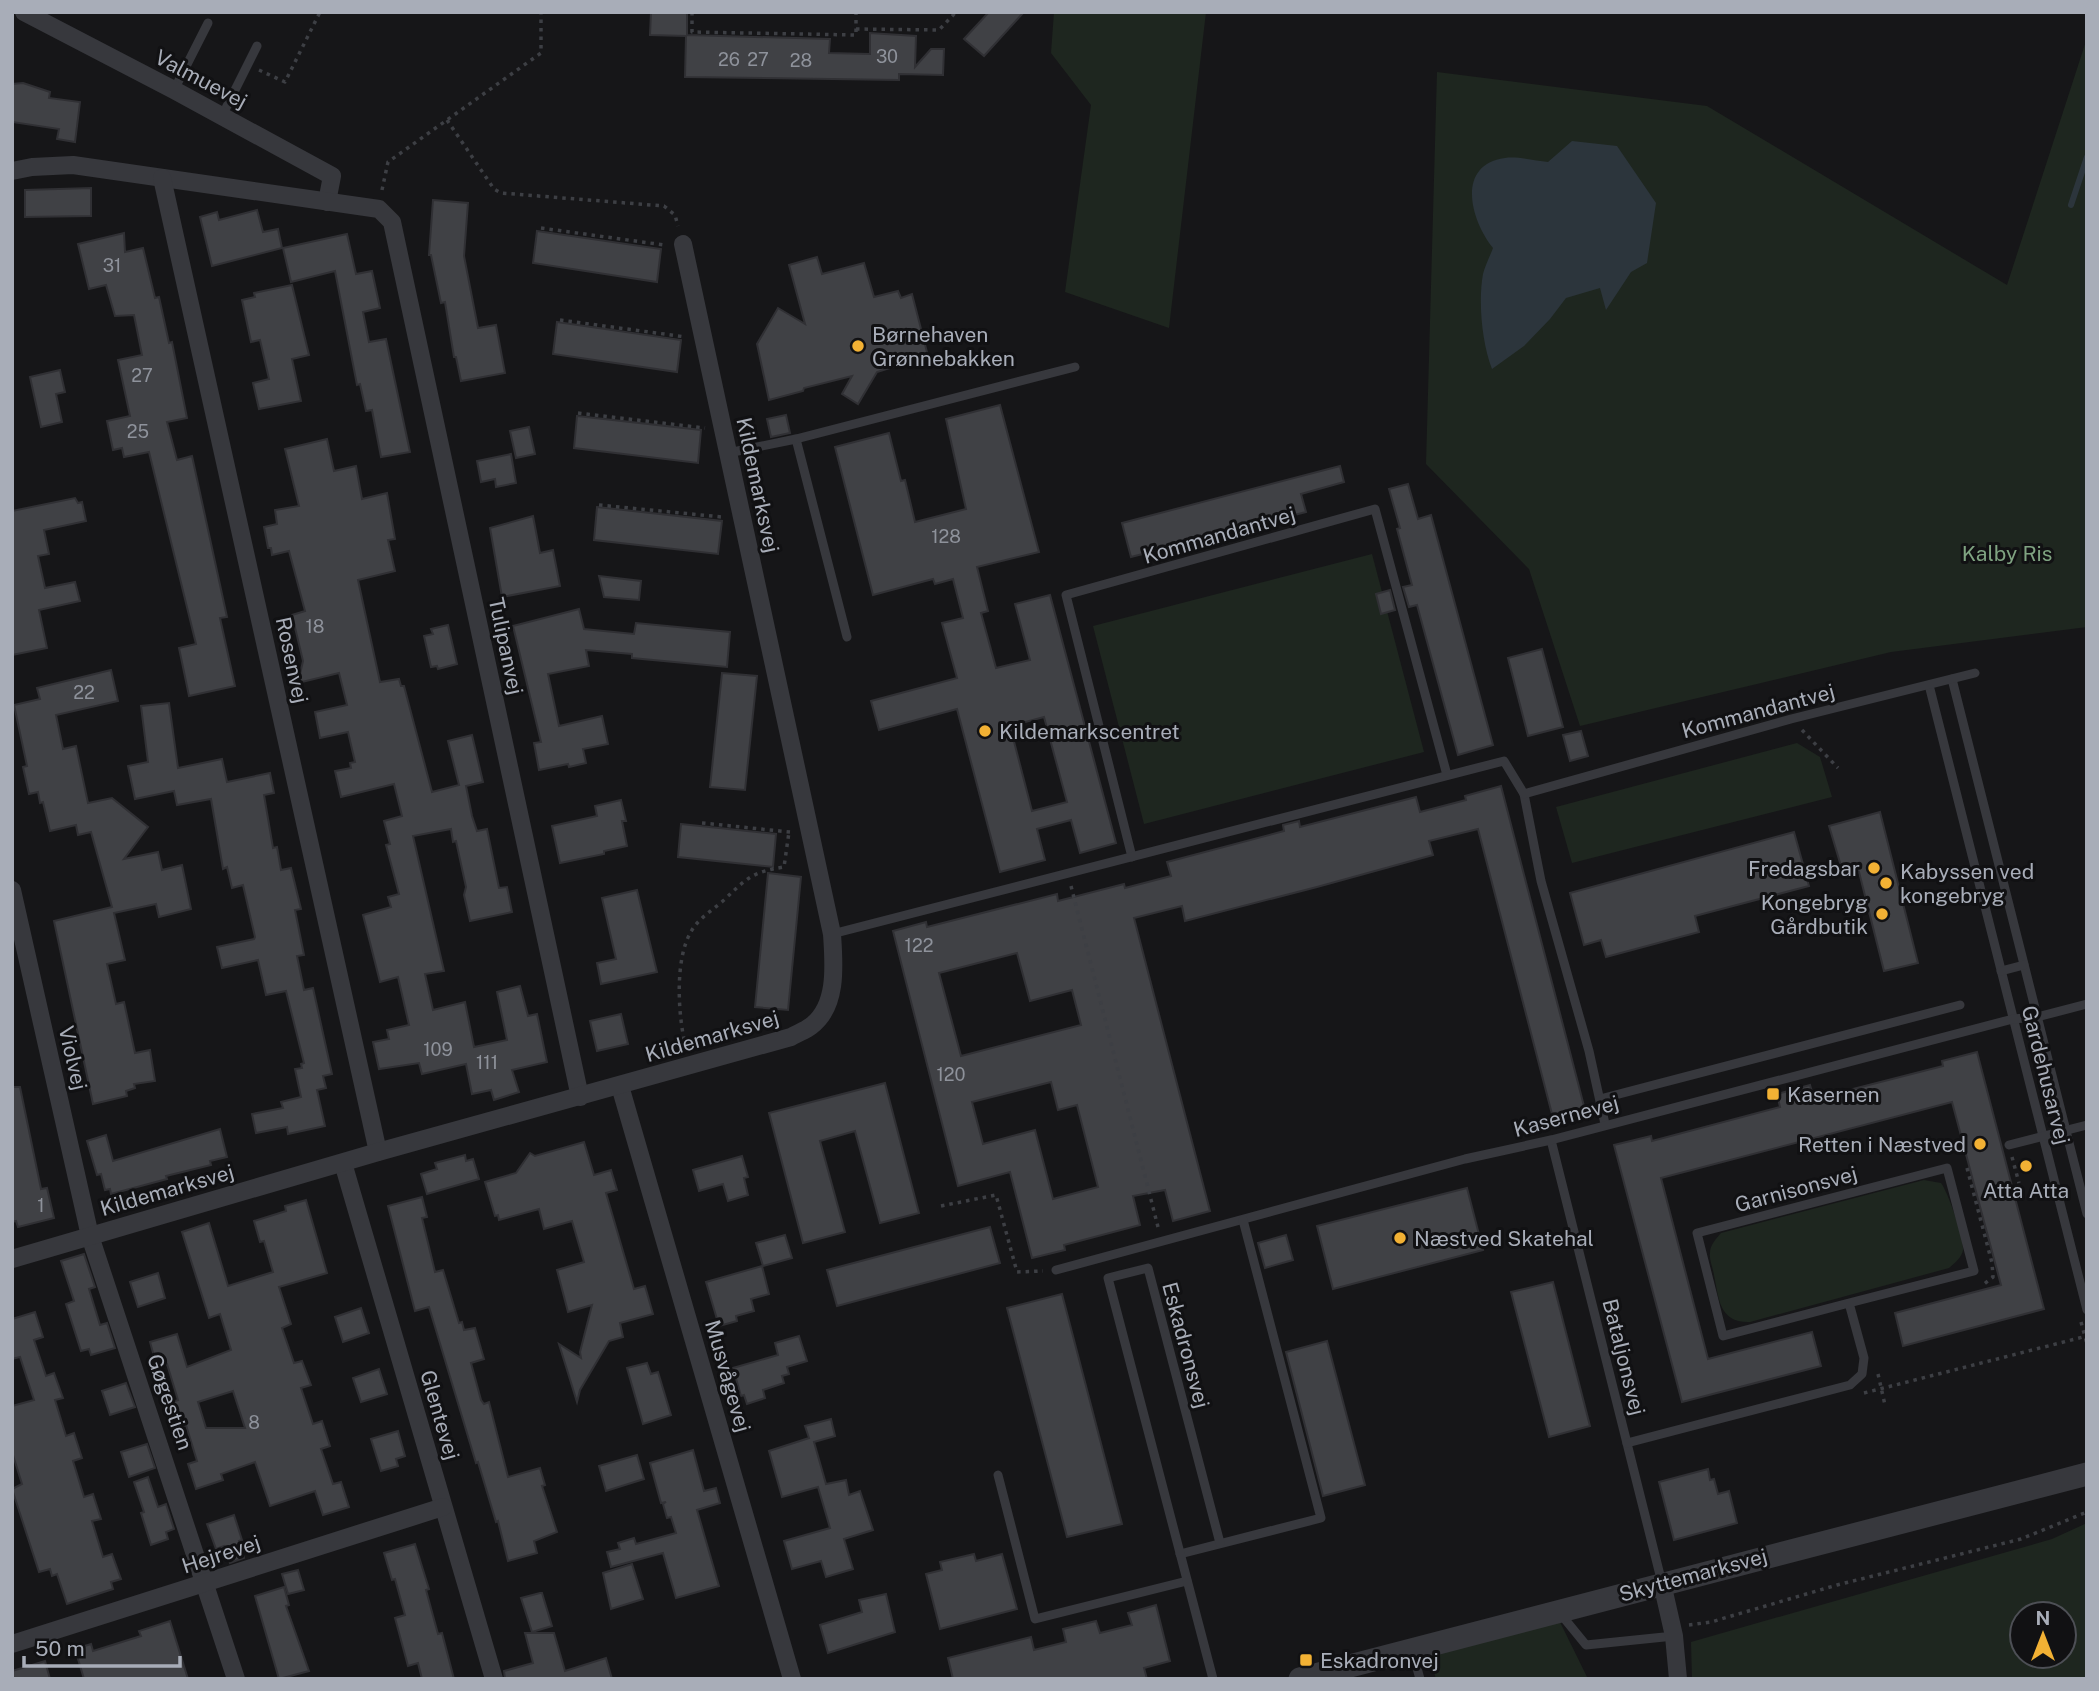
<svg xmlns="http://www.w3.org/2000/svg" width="2099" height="1691" font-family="'Public Sans',sans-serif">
  <rect width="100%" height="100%" fill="#161618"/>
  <!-- green -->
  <g fill="#1e261f" fill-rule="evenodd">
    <path d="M1054,12H1206L1169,328L1065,292L1091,105L1051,53Z"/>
    <path d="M2087,38V627L1891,652L1580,726L1529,569L1426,464L1437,72L1707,106L2007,285Z"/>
    <path d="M1372,554L1424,752L1144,824L1093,626Z"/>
    <path d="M1797,743L1820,757L1832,797L1572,863L1556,807Z"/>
    <path d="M1924,1180L1941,1183C1948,1192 1964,1238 1963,1250C1962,1257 1955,1263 1949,1268L1750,1322C1719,1323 1719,1299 1714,1275C1713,1268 1709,1260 1710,1253C1710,1245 1716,1239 1721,1233Z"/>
    <path d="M2087,1523V1679H1692L1691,1642L2052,1539ZM2022,1614H2064V1656H2022Z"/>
    <path d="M1559,1620L1588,1679H1436L1429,1656Z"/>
  </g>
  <!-- water -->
  <path fill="#2c353c" d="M1572,141L1617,146L1656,203L1647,263L1631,272L1606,310L1600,288L1566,298L1550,319L1524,346L1492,369C1482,343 1478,302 1483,274C1485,266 1490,256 1493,248C1471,221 1455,165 1505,158C1518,156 1535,161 1548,162Z"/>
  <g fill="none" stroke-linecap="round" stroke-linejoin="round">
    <!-- stream -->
    <path stroke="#2c353c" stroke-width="6" d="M2071,205L2087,157"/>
  </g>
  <!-- building -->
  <g fill="#404145" stroke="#303034" stroke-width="2" fill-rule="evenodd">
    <path d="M651,12H687V35L830,39L829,53L870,54V33L916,36L915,67L931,49H944L943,75L899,74V80L685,77L686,36L650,35Z"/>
    <path d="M989,12H1024L984,56L964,39Z"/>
    <path d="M23,83L50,92L49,98L80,102L75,142L57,139L59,129L12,122V84Z"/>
    <path d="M91,188V216L25,217V190Z"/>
    <path d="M433,200L468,203L464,256L478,328L496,325L505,373L461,381L456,357H454L445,302L441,303L431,255H429Z"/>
    <path d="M257,210L263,232L278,229L282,248L212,266L200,217L217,212L219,220Z"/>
    <path d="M537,231L661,249L657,282L533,263Z"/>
    <path d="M124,233L125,252L143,248L155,298L159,297L169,343L172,342L187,418L167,422L177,460L192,456L227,617L220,618L235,686L189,696L179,648L196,644L149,452L124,457L122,448L113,450L107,421L130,416L118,360L142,355L134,315L115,316L106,285L89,289L78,244Z"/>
    <path d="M347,234L356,274L372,271L380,308L363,312L369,342L386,339L410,452L381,457L372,410L366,411L360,384L357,385L335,271L291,282L283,248Z"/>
    <path d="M817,257L822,274L864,263L874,297L898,291L901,298L912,294L928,356L877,372L858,404L842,394L852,376L804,388L803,391L769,400L757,344L778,308L805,324L789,265Z"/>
    <path d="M292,285L309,355L292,359L301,401L259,409L253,383L269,379L260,340L251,342L242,300L255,297L254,293Z"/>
    <path d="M557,322L681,340L677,372L553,354Z"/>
    <path d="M60,370L65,392L56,394L62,422L41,427L30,377Z"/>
    <path d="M1000,405L1039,552L977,567L988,611L981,613L996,668L1030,660L1015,604L1050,595L1116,843L1080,853L1071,820L1037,829L1045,860L1000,872L957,709L879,730L871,701L957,678L942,623L963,618L953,579L935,584L933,579L873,595L835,447L889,433L901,481L905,480L915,522L966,509L946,419ZM1044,717L1067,802L1032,811L1010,726Z"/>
    <path d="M786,415L790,433L771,437L767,419Z"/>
    <path d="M577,416L701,430L698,463L574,448Z"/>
    <path d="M529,427L535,454L516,458L510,431Z"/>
    <path d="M327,439L334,471L356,466L362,499L387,493L395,539L388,540L395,571L358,580L380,682L399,679L401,686H404L432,792L459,785L448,741L472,735L483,782L466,786L472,816L477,831L487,829L499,888L507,887L512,912L470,921L464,895L466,887L456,841L453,842L451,829L413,836L444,971L425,974L433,1010L465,1002L474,1047L507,1040L497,992L520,986L528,1016L537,1014L547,1062L512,1070L519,1092L494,1100L491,1090L472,1094L466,1064L422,1074L419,1063L379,1069L373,1042L389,1039L387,1030L409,1025L398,977L380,982L363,915L391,907L388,897L399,894L386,845L390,844L384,821L402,816L394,784L341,797L335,771L351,768L350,763L355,762L348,732L320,738L315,712L347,705L339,673L298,683L303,661L292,615L305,611L289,551L272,555L271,548H268L264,527L277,524L275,510L299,506L285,449Z"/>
    <path d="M511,454L516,483L496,487L495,479L481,482L477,461Z"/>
    <path d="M1340,466L1344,482L1301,494L1306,512L1131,557L1122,523Z"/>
    <path d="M1408,484L1418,519L1431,515L1493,745L1458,755L1417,605L1409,607L1403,587L1412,585L1397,529L1400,528L1389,489Z"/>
    <path d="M75,498L78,503L82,502L86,521L44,530L49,554L38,556L45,588L75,582L80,601L39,610L47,648L12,655V511Z"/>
    <path d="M597,507L722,521L718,554L594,540Z"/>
    <path d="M533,516L540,553L553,550L560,586L502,597L490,528Z"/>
    <path d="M599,576L641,581L639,600L604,597Z"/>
    <path d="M1390,590L1395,610L1381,614L1376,594Z"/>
    <path d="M579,609L584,629L634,634L636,623L730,632L727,667L632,658V654L586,650L589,666L548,674L559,726L602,716L608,744L583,749L586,763L569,767L568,764L539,770L534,743L541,742L513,626Z"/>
    <path d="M448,625L457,664L438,669L437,666L431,667L424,636L433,634L431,629Z"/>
    <path d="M1542,649L1563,727L1528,736L1508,658Z"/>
    <path d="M111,670L118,701L56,715L63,749L76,746L88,803L112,798L148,827L124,859L158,852L162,870L182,865L191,909L159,917L156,904L114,913L125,960L107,964L116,1004L124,1002L135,1053L150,1050L155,1081L134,1084L135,1088L126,1091L127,1096L93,1104L54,921L112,907L91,832L78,835L76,825L50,831L43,802L40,803L38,792L29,794L23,767L27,766L14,705L40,699L37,688Z"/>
    <path d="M722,673L757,676L745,790L710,787Z"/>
    <path d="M169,703L178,768L222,759L227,782L270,773L274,793L264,795L273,848L277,847L281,870L291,868L301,909L295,910L304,955L297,956L304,990L313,988L332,1074L323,1076L326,1088L317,1090L325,1126L288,1134L287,1127L256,1133L252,1114L283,1108L281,1102L301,1097L295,1069L302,1068L301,1064L304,1063L286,991L266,995L258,960L222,968L217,947L254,939L255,937L243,885L232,888L227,867L223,869L211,799L177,805L174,791L135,799L128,766L148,762L141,706Z"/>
    <path d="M1581,731L1588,756L1570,761L1563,735Z"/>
    <path d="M1501,786L1585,1110L1553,1118L1478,829L1429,841L1433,855L1317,887L1185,921L1182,906L1134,918L1210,1211L1173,1221L1165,1190L1133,1196L1140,1225L1064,1245L1065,1250L1032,1258L1010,1172L958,1186L893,931L926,922L927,927L1057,894L1058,901L1124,884L1125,888L1171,876L1167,862L1284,831L1283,825L1299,821L1300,827L1416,797L1420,812L1466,800L1465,796ZM1017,953L1030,1001L1072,990L1081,1025L961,1056L939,973ZM1051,1082L1058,1110L1077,1105L1098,1187L1053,1199L1035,1130L983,1144L972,1102Z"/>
    <path d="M621,800L626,821H622L627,846L604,851V854L560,863L552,826L597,816L595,806Z"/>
    <path d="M1880,812L1918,963L1884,971L1859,872L1844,876L1829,826Z"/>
    <path d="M681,824L776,834L773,867L678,857Z"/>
    <path d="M1794,832L1809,886L1695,916L1699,932L1606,957L1601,940L1584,945L1570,893Z"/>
    <path d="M768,873L801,877L788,1010L755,1007Z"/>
    <path d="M637,890L657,972L601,984L597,963L616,959L602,898Z"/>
    <path d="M621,1014L628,1044L597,1051L590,1021Z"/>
    <path d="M1977,1052L2044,1309L1903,1346L1895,1313L2001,1285L1952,1102L1661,1178L1708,1359L1812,1332L1821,1366L1682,1402L1614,1145L1651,1136L1652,1141L1780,1107L1777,1094L1810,1085L1814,1099L1943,1066L1942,1061Z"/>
    <path d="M885,1083L919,1213L880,1223L855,1131L820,1141L845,1232L803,1243L769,1113Z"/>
    <path d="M12,1087H20L41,1189L47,1188L54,1218L18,1227L16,1221L12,1222Z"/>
    <path d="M220,1129L227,1157L210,1161L211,1165L166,1176L167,1179L111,1194L110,1189L105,1190L101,1174L97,1175L87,1141L106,1135L113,1161Z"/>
    <path d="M584,1142L594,1175L611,1170L617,1190L606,1193L634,1289L645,1286L653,1314L620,1323L623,1337L609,1341L580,1390L577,1402L559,1344L581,1358L580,1352L592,1305L568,1312L557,1270L584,1262L572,1221L544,1229L539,1209L499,1220L498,1215L495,1216L485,1182L516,1173L530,1153L535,1156Z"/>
    <path d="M465,1155L466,1161L473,1159L479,1179L427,1194L421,1174L437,1169L435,1163Z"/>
    <path d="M742,1156L748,1177L744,1178L748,1195L728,1201L723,1184L699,1191L693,1170Z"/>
    <path d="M1467,1188L1483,1250L1333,1289L1317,1226Z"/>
    <path d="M422,1197L427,1217L422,1218L435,1272L443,1270L459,1323L462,1322L464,1330L475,1328L484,1359L471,1363L481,1400L484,1404L489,1402L508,1477L540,1468L545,1485L542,1486L557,1532L534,1541L537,1553L508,1561L498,1521L496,1522L478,1462L476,1463L429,1307L415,1311L388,1206Z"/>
    <path d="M306,1200L327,1273L279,1287L291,1324L282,1328L294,1363L302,1361L311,1385L301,1388L313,1424L322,1421L330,1446L321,1449L333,1484L341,1482L349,1507L323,1515L315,1491L270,1506L255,1462L221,1474L223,1480L196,1489L188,1464L197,1461L186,1425L177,1428L169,1403L178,1400L167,1364L157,1367L150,1342L177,1334L187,1367L231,1350L220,1314L209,1318L182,1232L209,1223L228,1286L273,1272L264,1241L260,1242L254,1221L286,1211L285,1206ZM233,1391L245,1428H206L198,1402Z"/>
    <path d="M990,1227L1000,1263L837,1306L827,1270Z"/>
    <path d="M785,1235L792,1258L763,1266L756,1243Z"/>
    <path d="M1286,1235L1293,1260L1265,1268L1258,1243Z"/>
    <path d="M84,1254L95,1287L89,1289L100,1325L107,1323L115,1348L91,1355L89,1349L81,1351L66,1304L74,1301L61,1261Z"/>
    <path d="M762,1266L769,1294L751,1299L754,1311L736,1316L737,1321L719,1326L706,1282Z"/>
    <path d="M158,1273L165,1298L138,1307L130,1282Z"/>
    <path d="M1553,1282L1590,1426L1549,1437L1511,1292Z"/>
    <path d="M1062,1294L1122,1524L1067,1537L1007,1308Z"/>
    <path d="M361,1308L369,1333L343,1342L335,1317Z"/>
    <path d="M35,1312L43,1337L34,1340L46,1376L54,1373L63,1398L55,1400L66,1436L74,1433L82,1458L73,1461L84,1497L93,1494L101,1519L92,1521L103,1557L112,1554L121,1579L111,1582L113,1589L67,1604L57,1574L52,1576L50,1569L39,1572L12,1489L22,1484L12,1452V1406L34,1400L20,1357L12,1359V1319Z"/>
    <path d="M799,1336L807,1361L787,1367L789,1374L782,1376L784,1383L763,1390L765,1398L747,1404L744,1395L741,1396L733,1368L778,1355L775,1343Z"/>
    <path d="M1327,1341L1365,1485L1323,1496L1286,1352Z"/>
    <path d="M647,1363L651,1374L658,1372L671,1415L643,1424L627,1368Z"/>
    <path d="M379,1369L387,1394L361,1402L353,1378Z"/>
    <path d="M126,1383L135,1407L110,1415L102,1391Z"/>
    <path d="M831,1419L835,1436L814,1442L826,1484L846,1480L849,1495L860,1491L873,1530L844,1539L853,1569L826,1577L821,1561L792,1569L784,1541L830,1528L818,1487L782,1497L769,1451L809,1438L805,1426Z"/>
    <path d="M398,1431L405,1456L396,1459L398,1466L381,1471L371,1439Z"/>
    <path d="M147,1444L155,1468L129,1477L121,1452Z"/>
    <path d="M693,1450L704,1491L716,1488L720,1503L697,1510L719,1586L676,1598L663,1553L611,1567L607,1552L620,1549L618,1543L634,1538L636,1544L676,1533L671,1517L667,1518L663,1504L666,1502L661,1503L650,1463Z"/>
    <path d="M637,1455L644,1479L606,1491L599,1466Z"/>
    <path d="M1708,1469L1710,1480L1714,1479L1718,1494L1729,1491L1737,1523L1674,1540L1659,1482Z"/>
    <path d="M148,1477L158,1507L166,1504L174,1529L166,1532L168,1539L151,1545L141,1513L144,1512L134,1482Z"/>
    <path d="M234,1515L242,1540L239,1541L244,1558L230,1563L224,1546L216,1549L207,1524Z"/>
    <path d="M415,1544L429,1589L426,1590L438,1634L442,1633L454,1679H422L418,1663L408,1666L395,1618L405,1615L395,1579L392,1580L384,1553Z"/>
    <path d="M974,1554L976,1561L1002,1554L1017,1609L940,1629L926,1574L942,1570L940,1562Z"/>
    <path d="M632,1564L643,1599L611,1609L603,1573Z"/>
    <path d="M298,1570L304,1590L288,1594L282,1574Z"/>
    <path d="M284,1587L289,1605L286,1606L309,1671L279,1679L255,1596Z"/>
    <path d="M540,1593H542L552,1626L532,1632L521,1598Z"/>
    <path d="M886,1594L895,1632L828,1653L820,1625L862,1612L859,1600Z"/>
    <path d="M1156,1605L1170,1661L1144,1668L1147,1679H953L948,1658L1031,1637L1034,1650L1066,1642L1063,1629L1096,1621L1100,1633L1132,1625L1128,1613Z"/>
    <path d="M170,1621L188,1679H84L75,1649L91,1644L93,1651L141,1636L139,1631Z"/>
    <path d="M525,1633H554L565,1671L606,1658L612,1679H505L504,1671L533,1663Z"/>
    <path d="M45,1661L50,1679H12V1671Z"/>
  </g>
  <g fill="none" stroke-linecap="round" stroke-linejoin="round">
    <!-- path -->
    <g stroke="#3d3f44" stroke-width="3.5" stroke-dasharray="3.5 5" stroke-linecap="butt">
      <path d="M692,12V32L856,35V12"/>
      <path d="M856,29L939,30L956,12"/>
      <path d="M259,70L285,82L320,12"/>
      <path d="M447,120L494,189L501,193L664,206L675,215L678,226"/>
      <path d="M382,190L388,162L541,53V12"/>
      <path d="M541,228L664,245"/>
      <path d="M560,320L686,337"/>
      <path d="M578,413L705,428"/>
      <path d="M599,505L722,517"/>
      <path d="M1802,730L1838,768"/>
      <path d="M702,823L790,832"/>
      <path d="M1071,886L1158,1227"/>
      <path d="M686,1048C678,1017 674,958 692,930C700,917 713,910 724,900C747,878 752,872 784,867L789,832"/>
      <path d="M2012,1157L2019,1183"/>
      <path d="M1967,1168L1992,1263L1993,1277L1984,1284"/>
      <path d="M941,1206L996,1195L1017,1272L1043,1271"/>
      <path d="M2081,1322L2087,1344"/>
      <path d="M1878,1374L1885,1405"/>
      <path d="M1864,1393L2087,1336"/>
      <path d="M1689,1625L1711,1622L1837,1585L2021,1539L2087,1512"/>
    </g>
    <!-- service -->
    <g stroke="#37383d" stroke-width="9">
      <path d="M174,90L208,23"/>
      <path d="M222,116L257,46"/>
      <path d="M796,439L847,637"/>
      <path d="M728,453L796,439L1075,367"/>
      <path d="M1952,679L2087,1214"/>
      <path d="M1929,685L2087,1310"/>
      <path d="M1524,794L1541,881L1589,1051L1605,1124"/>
      <path d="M1132,857L1066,595L1375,509L1447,775"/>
      <path d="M832,934L1504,761L1524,794L1791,719L1975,673"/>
      <path d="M2001,971L2024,965"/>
      <path d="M1600,1099L1960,1005"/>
      <path d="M1551,1140L1662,1583"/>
      <path d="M2009,1145L2087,1125"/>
      <path d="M1056,1270L1465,1159L1551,1140L2013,1019L2037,1017L2087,1004"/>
      <path d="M1627,1443L1850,1385L1862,1374L1864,1358L1849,1303L1974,1271L1947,1168L1697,1233L1723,1336L1849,1303"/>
      <path d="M998,1475L1035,1619L1187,1581"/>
      <path d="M1180,1554L1321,1518L1243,1220"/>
      <path d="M1559,1612L1586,1645L1674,1636"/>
      <path d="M1412,1650L1420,1679"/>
      <path d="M1213,1679L1108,1278L1148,1268L1220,1543"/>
    </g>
    <!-- minor -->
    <g stroke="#37383d" stroke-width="18">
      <path d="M24,12L174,90L332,176L327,202"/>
      <path d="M12,171L32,167L73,165L379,209L392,222L580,1097"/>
      <path d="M162,178L378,1152"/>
      <path d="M12,890L90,1236L236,1679"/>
      <path d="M620,1086L792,1679"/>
      <path d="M343,1163L494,1679"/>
      <path d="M12,1259L378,1152L791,1037C797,1033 805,1031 811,1026C838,1006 834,964 832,934L683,244"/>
      <path d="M1662,1583L1674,1636L1678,1679"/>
      <path d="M12,1644L443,1507"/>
    </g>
    <!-- tertiary -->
    <path stroke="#37383d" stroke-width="23" d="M1300,1679L2087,1474"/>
  </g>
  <!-- markers -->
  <g fill="#f2b134" stroke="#111113" stroke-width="2.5">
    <circle cx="858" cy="346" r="7"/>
    <circle cx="985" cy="731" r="7"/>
    <circle cx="1874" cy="868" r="7"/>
    <circle cx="1886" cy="883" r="7"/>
    <circle cx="1882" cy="914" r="7"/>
    <rect x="1766" y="1087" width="14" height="14" rx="3.5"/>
    <circle cx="1980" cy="1144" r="7"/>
    <circle cx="2026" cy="1166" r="7"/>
    <circle cx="1400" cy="1238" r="7"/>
    <rect x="1299" y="1653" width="14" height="14" rx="3.5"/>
  </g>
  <g text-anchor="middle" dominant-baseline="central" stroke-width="6" stroke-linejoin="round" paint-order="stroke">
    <!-- number labels -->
    <g font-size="18" fill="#8e929b">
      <text x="887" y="56">30</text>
      <text x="729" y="59">26</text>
      <text x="758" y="59">27</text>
      <text x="801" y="60">28</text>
      <text x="112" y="265">31</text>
      <text x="142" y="375">27</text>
      <text x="138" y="431">25</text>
      <text x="946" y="536">128</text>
      <text x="315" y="626">18</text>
      <text x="84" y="692">22</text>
      <text x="919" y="945">122</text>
      <text x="438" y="1049">109</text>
      <text x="487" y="1062">111</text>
      <text x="951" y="1074">120</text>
      <text x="41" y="1205">1</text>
      <text x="254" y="1422">8</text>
    </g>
    <!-- street labels -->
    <g font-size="21" fill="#a8adb8" stroke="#111113">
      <text transform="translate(201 79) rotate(28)">Valmuevej</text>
      <text transform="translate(758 485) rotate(78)">Kildemarksvej</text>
      <text transform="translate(1219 535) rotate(-16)">Kommandantvej</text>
      <text transform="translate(506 646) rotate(78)">Tulipanvej</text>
      <text transform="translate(292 660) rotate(78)">Rosenvej</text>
      <text transform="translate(1758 711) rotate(-15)">Kommandantvej</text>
      <text transform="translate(712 1036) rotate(-16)">Kildemarksvej</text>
      <text transform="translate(73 1058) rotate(77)">Violvej</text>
      <text transform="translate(2046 1075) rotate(76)">Gardehusarvej</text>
      <text transform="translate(1566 1116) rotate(-15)">Kasernevej</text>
      <text transform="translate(1796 1189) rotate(-15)">Garnisonsvej</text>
      <text transform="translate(167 1190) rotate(-16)">Kildemarksvej</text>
      <text transform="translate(1186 1345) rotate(75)">Eskadronsvej</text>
      <text transform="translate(1624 1357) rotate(76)">Bataljonsvej</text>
      <text transform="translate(728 1376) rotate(74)">Musvågevej</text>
      <text transform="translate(170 1402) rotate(71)">Gøgestien</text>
      <text transform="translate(440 1415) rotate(74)">Glentevej</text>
      <text transform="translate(221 1554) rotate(-18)">Hejrevej</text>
      <text transform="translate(1693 1575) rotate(-15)">Skyttemarksvej</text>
    </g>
    <!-- poi labels -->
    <g font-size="21" fill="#a8adb8" stroke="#111113" text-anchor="start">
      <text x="872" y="334">Børnehaven<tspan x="872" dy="24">Grønnebakken</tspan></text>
      <text x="999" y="731">Kildemarkscentret</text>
      <text x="1860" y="868" text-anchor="end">Fredagsbar</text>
      <text x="1900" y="871">Kabyssen ved<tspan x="1900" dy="24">kongebryg</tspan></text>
      <text x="1868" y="902" text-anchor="end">Kongebryg<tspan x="1868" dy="24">Gårdbutik</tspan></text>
      <text x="1787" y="1094">Kasernen</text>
      <text x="1966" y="1144" text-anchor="end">Retten i Næstved</text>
      <text x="2026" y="1190" text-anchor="middle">Atta Atta</text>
      <text x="1414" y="1238">Næstved Skatehal</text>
      <text x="1320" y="1660">Eskadronvej</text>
    </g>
    <!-- park labels -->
    <g font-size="21" fill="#7fa381" stroke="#111113">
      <text x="2007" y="553">Kalby Ris</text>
    </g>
  </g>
  <!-- border -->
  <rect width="2099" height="1691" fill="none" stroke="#a8adb8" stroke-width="28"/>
  <!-- north arrow -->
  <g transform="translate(2043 1635)"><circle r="33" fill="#111113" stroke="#4d4f55" stroke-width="2"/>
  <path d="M0-5L12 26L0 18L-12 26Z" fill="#f2b134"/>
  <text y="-10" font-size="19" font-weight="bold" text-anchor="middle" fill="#a8adb8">N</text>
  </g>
  <!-- scale -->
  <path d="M24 1656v10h156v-10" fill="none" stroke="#a8adb8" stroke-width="3.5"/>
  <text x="35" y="1656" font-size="21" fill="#a8adb8" stroke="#111113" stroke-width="5" paint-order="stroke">50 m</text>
</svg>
